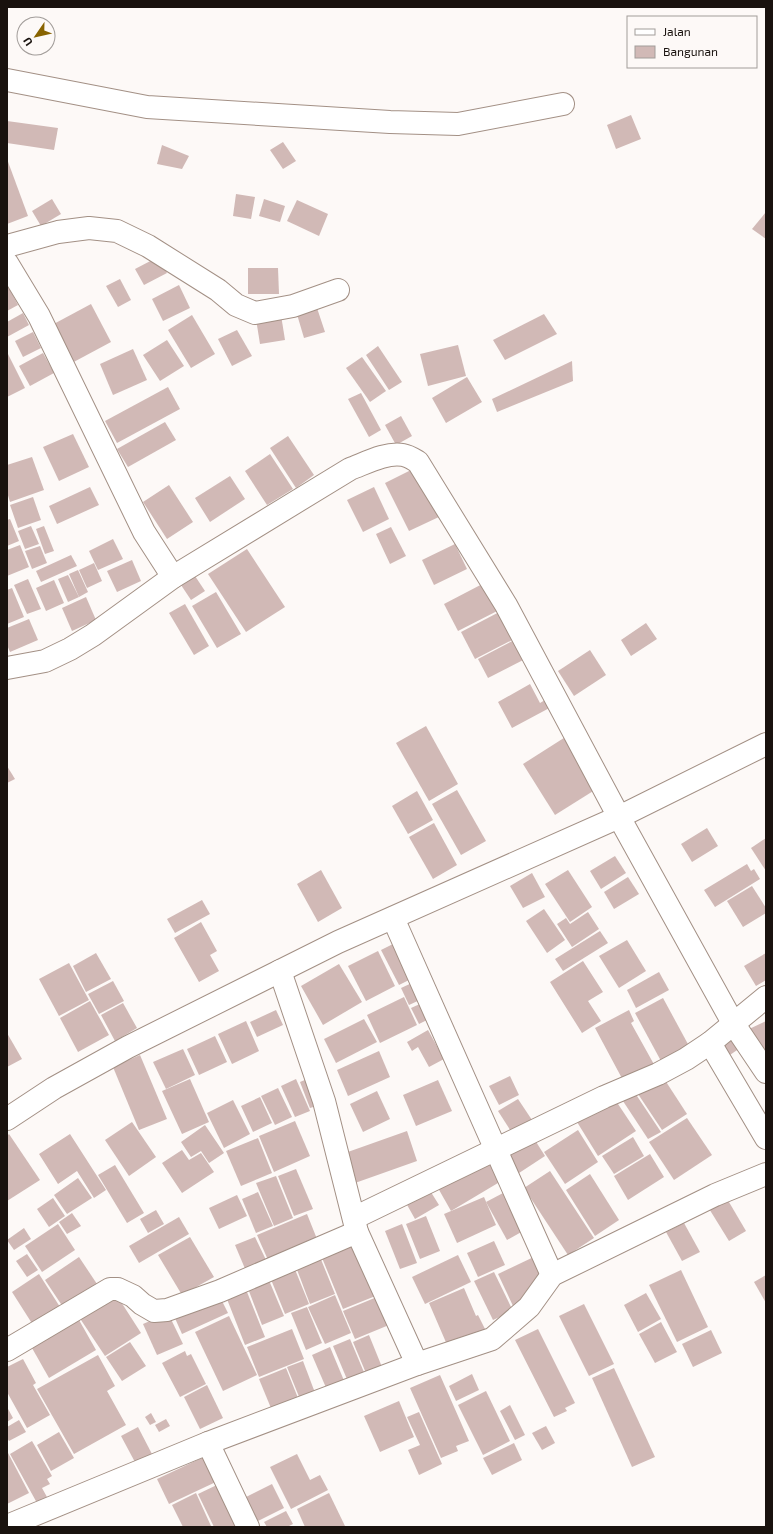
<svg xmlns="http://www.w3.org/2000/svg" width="773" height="1534" font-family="'Exo 2',sans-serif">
  <rect width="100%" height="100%" fill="#fdf9f7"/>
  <!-- building -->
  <g fill="#d1b9b6">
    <path d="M631,115L641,139L616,149L607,125Z"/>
    <path d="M7,121L58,128L54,150L7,143Z"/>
    <path d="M283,142L296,161L283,169L270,150Z"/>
    <path d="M162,145L189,156L182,169L157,164Z"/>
    <path d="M7,159L28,216L7,224Z"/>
    <path d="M236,194L255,197L251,219L233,216Z"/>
    <path d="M52,199L61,214L41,226L32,211Z"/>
    <path d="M264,199L285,206L280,222L259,216Z"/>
    <path d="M297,200L328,214L319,236L287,221Z"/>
    <path d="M766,212V239L752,229Z"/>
    <path d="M158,257L167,273L144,285L135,269Z"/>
    <path d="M248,268H278L279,294H248Z"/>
    <path d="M120,279L131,300L118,307L106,286Z"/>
    <path d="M7,284L18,305L7,311Z"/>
    <path d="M179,285L190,308L163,321L152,299Z"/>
    <path d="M91,304L111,342L70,364L50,326Z"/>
    <path d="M316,305L325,332L304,338L296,311Z"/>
    <path d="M23,313L29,325L7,337V322Z"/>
    <path d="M544,314L557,334L505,360L493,340Z"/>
    <path d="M192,315L215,354L191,368L168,330Z"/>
    <path d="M281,315L285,340L260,344L256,319Z"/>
    <path d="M237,330L252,356L232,366L218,339Z"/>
    <path d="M33,332L41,348L23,357L15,341Z"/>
    <path d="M167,340L184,366L160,381L143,355Z"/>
    <path d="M458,345L466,376L428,386L420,354Z"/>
    <path d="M378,346L402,382L389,390L366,355Z"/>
    <path d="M133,349L147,380L113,395L100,364Z"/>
    <path d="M7,352L25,388L7,397Z"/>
    <path d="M43,353L54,373L30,386L19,366Z"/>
    <path d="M362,357L386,391L370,402L346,368Z"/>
    <path d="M572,361L573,381L497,412L492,399Z"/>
    <path d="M467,377L482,402L446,423L432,398Z"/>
    <path d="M168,387L180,409L117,443L105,421Z"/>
    <path d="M361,393L381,430L369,437L348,399Z"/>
    <path d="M401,416L412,436L396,445L385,425Z"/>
    <path d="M165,422L176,440L128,467L117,449Z"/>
    <path d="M73,434L89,467L59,481L43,447Z"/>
    <path d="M288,436L314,475L296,488L270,448Z"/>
    <path d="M270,454L293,489L267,505L245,471Z"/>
    <path d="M32,457L44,490L10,502L7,492V465Z"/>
    <path d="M417,467L441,516L409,531L385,483Z"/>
    <path d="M230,476L245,499L210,522L195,498Z"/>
    <path d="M169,485L193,522L167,539L143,502Z"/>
    <path d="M90,487L99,505L57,524L49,506Z"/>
    <path d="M374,487L389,519L363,532L347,500Z"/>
    <path d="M33,497L41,520L18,528L10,505Z"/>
    <path d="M10,519L19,541L7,546V520Z"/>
    <path d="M31,526L39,544L25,549L18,531Z"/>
    <path d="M44,526L54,551L45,554L36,529Z"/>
    <path d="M391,527L406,556L390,564L376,534Z"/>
    <path d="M113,539L123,559L98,570L89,551Z"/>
    <path d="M455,544L467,569L434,585L422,560Z"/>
    <path d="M20,545L29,567L7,576V550Z"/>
    <path d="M40,546L47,563L32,569L25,551Z"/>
    <path d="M247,549L285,607L246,632L208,574Z"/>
    <path d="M71,555L77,566L41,582L36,571Z"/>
    <path d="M132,560L141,581L117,592L107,571Z"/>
    <path d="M94,563L102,581L87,588L79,570Z"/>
    <path d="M78,570L88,592L79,597L69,574Z"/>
    <path d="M193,573L205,591L191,600L179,582Z"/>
    <path d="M68,575L79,597L68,602L58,579Z"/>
    <path d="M28,579L41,609L27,614L14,585Z"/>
    <path d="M54,580L64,603L46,611L36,588Z"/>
    <path d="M490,580L505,607L458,631L444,604Z"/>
    <path d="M12,588L24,617L7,624V590Z"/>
    <path d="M216,592L241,634L217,648L192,606Z"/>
    <path d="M86,597L96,620L72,631L62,608Z"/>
    <path d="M185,604L209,646L194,655L169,613Z"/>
    <path d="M505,609L520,636L475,659L461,632Z"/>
    <path d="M29,619L38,640L10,652L7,645V628Z"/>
    <path d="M646,623L657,639L631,656L621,640Z"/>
    <path d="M520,637L531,656L488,678L478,659Z"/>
    <path d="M590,650L606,675L574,696L558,671Z"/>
    <path d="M530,684L540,703L550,697L555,705L512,728L498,702Z"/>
    <path d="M426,726L458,784L429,801L396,743Z"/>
    <path d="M567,736L598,788L555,815L523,764Z"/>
    <path d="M7,766L15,779L7,783Z"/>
    <path d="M457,790L486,841L461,855L432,804Z"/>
    <path d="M417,791L433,820L408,834L392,806Z"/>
    <path d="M434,823L457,865L433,879L409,837Z"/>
    <path d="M707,828L718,846L692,862L681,844Z"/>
    <path d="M766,838V871L751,848Z"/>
    <path d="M615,856L626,873L601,889L590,871Z"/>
    <path d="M747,864L751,871L754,869L760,879L715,907L704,890Z"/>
    <path d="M321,870L342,908L318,922L297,884Z"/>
    <path d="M568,870L592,907L570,922L545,884Z"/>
    <path d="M532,873L545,897L523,908L510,886Z"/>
    <path d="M628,877L639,894L614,909L604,892Z"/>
    <path d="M752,886L766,908V913L743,927L727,901Z"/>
    <path d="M202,900L210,914L175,933L167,919Z"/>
    <path d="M544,909L565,940L547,953L526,921Z"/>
    <path d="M588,912L599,929L572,947L557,924L566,918L570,924Z"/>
    <path d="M201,922L217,951L210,955L219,971L199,982L174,938Z"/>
    <path d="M600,931L608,943L563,971L555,959Z"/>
    <path d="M627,940L646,971L619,988L599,956Z"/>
    <path d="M395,943L413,978L399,985L381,950Z"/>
    <path d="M378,951L395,986L366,1001L348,966Z"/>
    <path d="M96,953L111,979L86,992L73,966Z"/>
    <path d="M766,953V980L756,986L744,966Z"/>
    <path d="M583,961L603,992L588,1001L601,1021L582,1033L550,982Z"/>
    <path d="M69,963L89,1000L59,1016L39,979Z"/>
    <path d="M339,964L362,1002L323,1025L301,986Z"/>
    <path d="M659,972L669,990L636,1008L627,990Z"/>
    <path d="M113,981L124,1001L99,1014L88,994Z"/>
    <path d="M414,982L422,999L409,1005L401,988Z"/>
    <path d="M404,997L417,1025L380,1043L367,1015Z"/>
    <path d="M663,998L689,1046L661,1061L635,1013Z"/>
    <path d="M90,1001L109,1035L78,1052L60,1018Z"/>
    <path d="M123,1003L137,1028L115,1041L101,1015Z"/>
    <path d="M422,1003L429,1019L419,1024L411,1008Z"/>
    <path d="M276,1010L283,1025L257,1037L250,1022Z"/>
    <path d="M629,1010L634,1021L631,1023L656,1068L625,1084L595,1028Z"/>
    <path d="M364,1019L377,1042L336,1063L324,1039Z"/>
    <path d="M246,1021L259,1051L232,1064L218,1034Z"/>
    <path d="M766,1021V1053L747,1030Z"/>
    <path d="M428,1030L444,1059L429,1067L418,1047L412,1051L407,1042Z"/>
    <path d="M7,1033L22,1059L7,1067Z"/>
    <path d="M735,1035L743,1046L727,1057L719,1045Z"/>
    <path d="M215,1036L227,1062L199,1075L187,1049Z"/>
    <path d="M183,1049L195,1075L166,1089L153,1062Z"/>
    <path d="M379,1051L390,1077L348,1096L337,1070Z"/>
    <path d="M140,1055L167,1119L139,1130L113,1067Z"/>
    <path d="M661,1074L687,1114L662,1130L636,1091Z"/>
    <path d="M510,1076L519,1095L499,1105L489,1086Z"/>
    <path d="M312,1077L323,1104L310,1108L300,1082Z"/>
    <path d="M190,1079L209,1122L182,1134L162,1091Z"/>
    <path d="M296,1079L310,1111L295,1117L281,1086Z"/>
    <path d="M438,1080L452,1111L416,1126L403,1095Z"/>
    <path d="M631,1087L661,1132L648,1139L619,1095Z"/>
    <path d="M278,1088L292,1117L275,1125L261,1096Z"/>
    <path d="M377,1091L390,1119L363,1132L350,1104Z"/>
    <path d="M260,1097L272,1123L253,1132L241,1106Z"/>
    <path d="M614,1098L636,1131L598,1156L577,1122Z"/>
    <path d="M518,1099L534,1123L514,1136L498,1111Z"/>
    <path d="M233,1100L250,1134L224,1148L207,1113Z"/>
    <path d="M687,1118L712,1155L674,1180L649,1142Z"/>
    <path d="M295,1121L310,1156L274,1172L259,1136Z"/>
    <path d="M132,1122L156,1157L129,1176L105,1140Z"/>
    <path d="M205,1125L224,1153L209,1163L201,1151L191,1157L181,1142Z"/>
    <path d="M578,1130L598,1162L565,1184L544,1152Z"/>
    <path d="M407,1131L417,1161L355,1183L345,1153Z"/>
    <path d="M9,1134L40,1180L7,1201V1136Z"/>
    <path d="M70,1134L106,1190L94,1198L77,1171L58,1184L39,1154Z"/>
    <path d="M533,1137L545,1156L516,1175L504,1156Z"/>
    <path d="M633,1137L644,1156L614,1174L602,1156Z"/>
    <path d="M258,1138L272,1173L241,1186L226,1151Z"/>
    <path d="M182,1150L189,1160L201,1153L214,1172L182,1193L162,1163Z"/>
    <path d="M650,1154L664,1177L628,1200L614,1176Z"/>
    <path d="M490,1157L503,1180L451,1211L438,1188Z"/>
    <path d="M115,1165L144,1213L127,1223L98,1175Z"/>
    <path d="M296,1169L313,1209L294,1216L278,1176Z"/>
    <path d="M550,1171L594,1238L568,1255L524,1188Z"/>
    <path d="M590,1174L619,1220L595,1236L566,1190Z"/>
    <path d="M276,1176L293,1218L274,1226L256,1183Z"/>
    <path d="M78,1178L92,1198L67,1214L54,1195Z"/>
    <path d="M429,1189L439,1205L415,1219L406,1203Z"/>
    <path d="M258,1192L273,1226L256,1233L242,1199Z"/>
    <path d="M505,1192L525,1230L507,1240L486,1202Z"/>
    <path d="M237,1195L247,1216L219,1229L209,1208Z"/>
    <path d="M484,1197L496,1225L457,1243L444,1214Z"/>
    <path d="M726,1197L746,1231L729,1241L708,1207Z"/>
    <path d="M53,1198L65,1216L49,1227L37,1209Z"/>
    <path d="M156,1210L164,1224L148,1233L140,1219Z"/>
    <path d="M72,1213L81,1226L67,1234L59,1222Z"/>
    <path d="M307,1214L317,1239L268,1260L257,1235Z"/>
    <path d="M426,1216L440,1251L420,1259L406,1224Z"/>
    <path d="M179,1217L189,1234L139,1263L129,1246Z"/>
    <path d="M684,1223L700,1252L682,1261L666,1232Z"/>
    <path d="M58,1224L75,1250L42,1272L25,1246Z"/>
    <path d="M402,1224L417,1263L400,1269L385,1231Z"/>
    <path d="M24,1228L31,1239L14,1250L7,1240Z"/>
    <path d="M190,1237L214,1277L182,1295L158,1255Z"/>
    <path d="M255,1237L267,1262L246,1271L235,1245Z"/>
    <path d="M359,1237L378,1295L343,1309L320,1253Z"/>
    <path d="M494,1241L505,1265L478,1277L467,1253Z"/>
    <path d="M27,1254L38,1270L27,1277L16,1261Z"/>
    <path d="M540,1254L550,1276L528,1298L513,1306L498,1274Z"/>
    <path d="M458,1255L471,1282L425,1304L412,1277Z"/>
    <path d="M79,1257L97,1284L63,1307L45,1280Z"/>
    <path d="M320,1257L335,1294L310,1304L296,1267Z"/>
    <path d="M294,1267L309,1304L285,1314L270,1277Z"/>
    <path d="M681,1270L708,1327L677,1342L649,1285Z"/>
    <path d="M494,1272L513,1311L493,1320L474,1281Z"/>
    <path d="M39,1274L60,1307L33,1325L12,1292Z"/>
    <path d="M766,1275V1303L754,1282Z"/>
    <path d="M268,1278L284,1316L262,1325L247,1286Z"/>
    <path d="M245,1287L265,1337L245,1345L225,1294Z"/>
    <path d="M464,1288L476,1316L478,1315L486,1331L448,1347L429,1303Z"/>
    <path d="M114,1291L141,1333L105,1356L77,1314Z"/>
    <path d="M646,1293L661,1319L638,1332L624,1305Z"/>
    <path d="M219,1295L228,1313L182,1334L174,1316Z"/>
    <path d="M335,1295L351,1333L325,1344L308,1307Z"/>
    <path d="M377,1297L389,1325L355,1339L343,1311Z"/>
    <path d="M584,1304L614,1364L589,1376L559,1316Z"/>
    <path d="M307,1307L322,1343L306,1350L291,1313Z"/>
    <path d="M168,1313L183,1344L157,1355L143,1324Z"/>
    <path d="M229,1316L257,1375L223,1391L195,1332Z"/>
    <path d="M79,1320L96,1350L49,1378L32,1348Z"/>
    <path d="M661,1322L677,1352L655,1363L639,1334Z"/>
    <path d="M292,1329L304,1359L259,1377L247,1347Z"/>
    <path d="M538,1329L575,1403L565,1408L567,1411L554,1417L515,1340Z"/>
    <path d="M711,1330L722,1353L693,1367L682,1344Z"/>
    <path d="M369,1335L384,1372L368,1378L353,1342Z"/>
    <path d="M350,1339L366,1377L349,1384L333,1346Z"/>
    <path d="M130,1342L146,1366L122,1381L106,1357Z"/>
    <path d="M330,1347L345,1383L327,1390L312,1355Z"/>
    <path d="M185,1351L187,1356L191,1354L206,1384L180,1397L162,1363Z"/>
    <path d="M98,1355L115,1386L107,1391L126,1425L74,1454L37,1389Z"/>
    <path d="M23,1359L36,1383L33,1385L50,1415L27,1428L7,1392V1367Z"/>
    <path d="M303,1361L317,1398L302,1404L287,1367Z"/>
    <path d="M286,1368L300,1403L273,1413L259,1379Z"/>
    <path d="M614,1368L655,1457L632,1467L592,1378Z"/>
    <path d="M472,1374L479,1390L456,1401L449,1386Z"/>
    <path d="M440,1375L469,1441L456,1446L458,1451L441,1458L410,1388Z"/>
    <path d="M207,1385L223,1418L200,1429L184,1397Z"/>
    <path d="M486,1391L510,1441L483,1455L458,1405Z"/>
    <path d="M399,1401L414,1437L380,1452L364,1416Z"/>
    <path d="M510,1405L525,1435L515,1440L500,1411Z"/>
    <path d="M7,1407L13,1418L7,1422Z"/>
    <path d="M419,1412L442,1464L419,1475L408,1450L420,1445L407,1417Z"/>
    <path d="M151,1413L156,1422L150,1425L145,1417Z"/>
    <path d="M166,1419L170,1426L159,1432L155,1425Z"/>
    <path d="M19,1420L26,1432L9,1441L7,1438V1427Z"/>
    <path d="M546,1426L555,1443L542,1450L532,1433Z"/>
    <path d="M138,1427L153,1456L136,1464L121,1436Z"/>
    <path d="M59,1432L74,1458L51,1471L37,1445Z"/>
    <path d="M32,1441L52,1476L47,1479L50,1484L42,1488L47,1497L37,1503L10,1454Z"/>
    <path d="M514,1443L522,1460L492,1475L483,1458Z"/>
    <path d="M7,1451L29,1493L7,1504Z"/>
    <path d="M297,1454L310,1480L320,1475L328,1490L291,1509L270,1467Z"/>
    <path d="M206,1456L218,1481L169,1504L157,1479Z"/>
    <path d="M221,1483L242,1527H214L198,1494Z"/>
    <path d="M272,1484L284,1508L258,1521L246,1497Z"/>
    <path d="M196,1493L211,1526L209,1527H183L172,1505Z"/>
    <path d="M329,1493L345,1526L343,1527H305L297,1509Z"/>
    <path d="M286,1511L293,1524L287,1527H267L264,1522Z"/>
  </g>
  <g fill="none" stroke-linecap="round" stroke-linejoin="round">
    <!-- minor casing -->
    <g stroke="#a39085" stroke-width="24">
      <g id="minor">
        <path d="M7,80L147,107L390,122L458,124L563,104"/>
        <path d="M7,246L58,232L89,228L117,231L148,246L218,290L236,305L255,313L293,306L338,290"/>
        <path d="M7,263L39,316L144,532L173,577"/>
        <path d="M7,668L45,661L70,649L93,635L173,577L350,469C366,463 386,452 403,455C409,456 413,459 418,462L506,605L619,817L733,1023L766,1072"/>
        <path d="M393,918L496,1150L552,1275"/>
        <path d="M280,971L324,1101L357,1232L417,1364"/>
        <path d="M710,1043L766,1138"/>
        <path d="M7,1119L54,1088L128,1047L338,942L619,817L766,744"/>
        <path d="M354,1218L604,1097L658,1074L686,1059L710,1043L766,997"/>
        <path d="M7,1350L110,1289H118L133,1296L142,1304L154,1311L167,1310L220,1291L357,1232"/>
        <path d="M208,1443L248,1527"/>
        <path d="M7,1526L208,1443L417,1364L492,1339L529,1307L552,1275L715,1195L766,1174"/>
      </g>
    </g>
    <!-- minor -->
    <use href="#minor" stroke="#fff" stroke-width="22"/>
  </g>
  <!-- border -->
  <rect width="773" height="1534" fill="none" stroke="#19120e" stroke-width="16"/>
  <!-- legend -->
  <rect x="627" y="16" width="130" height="52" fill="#fdf9f7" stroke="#a29d9a"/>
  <rect x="635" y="29" width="20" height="6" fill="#ffffff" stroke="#a29d9a"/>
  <text x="663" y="36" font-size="12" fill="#19120e">Jalan</text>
  <rect x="635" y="46" width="20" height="12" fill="#d1b9b6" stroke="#a29d9a"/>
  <text x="663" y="56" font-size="12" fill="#19120e">Bangunan</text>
  <!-- north arrow -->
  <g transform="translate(36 36) rotate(236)"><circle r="19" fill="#fdf9f7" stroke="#a29d9a"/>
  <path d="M0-3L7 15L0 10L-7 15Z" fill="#886300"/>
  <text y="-6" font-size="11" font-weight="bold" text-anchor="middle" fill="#19120e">U</text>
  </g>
</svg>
